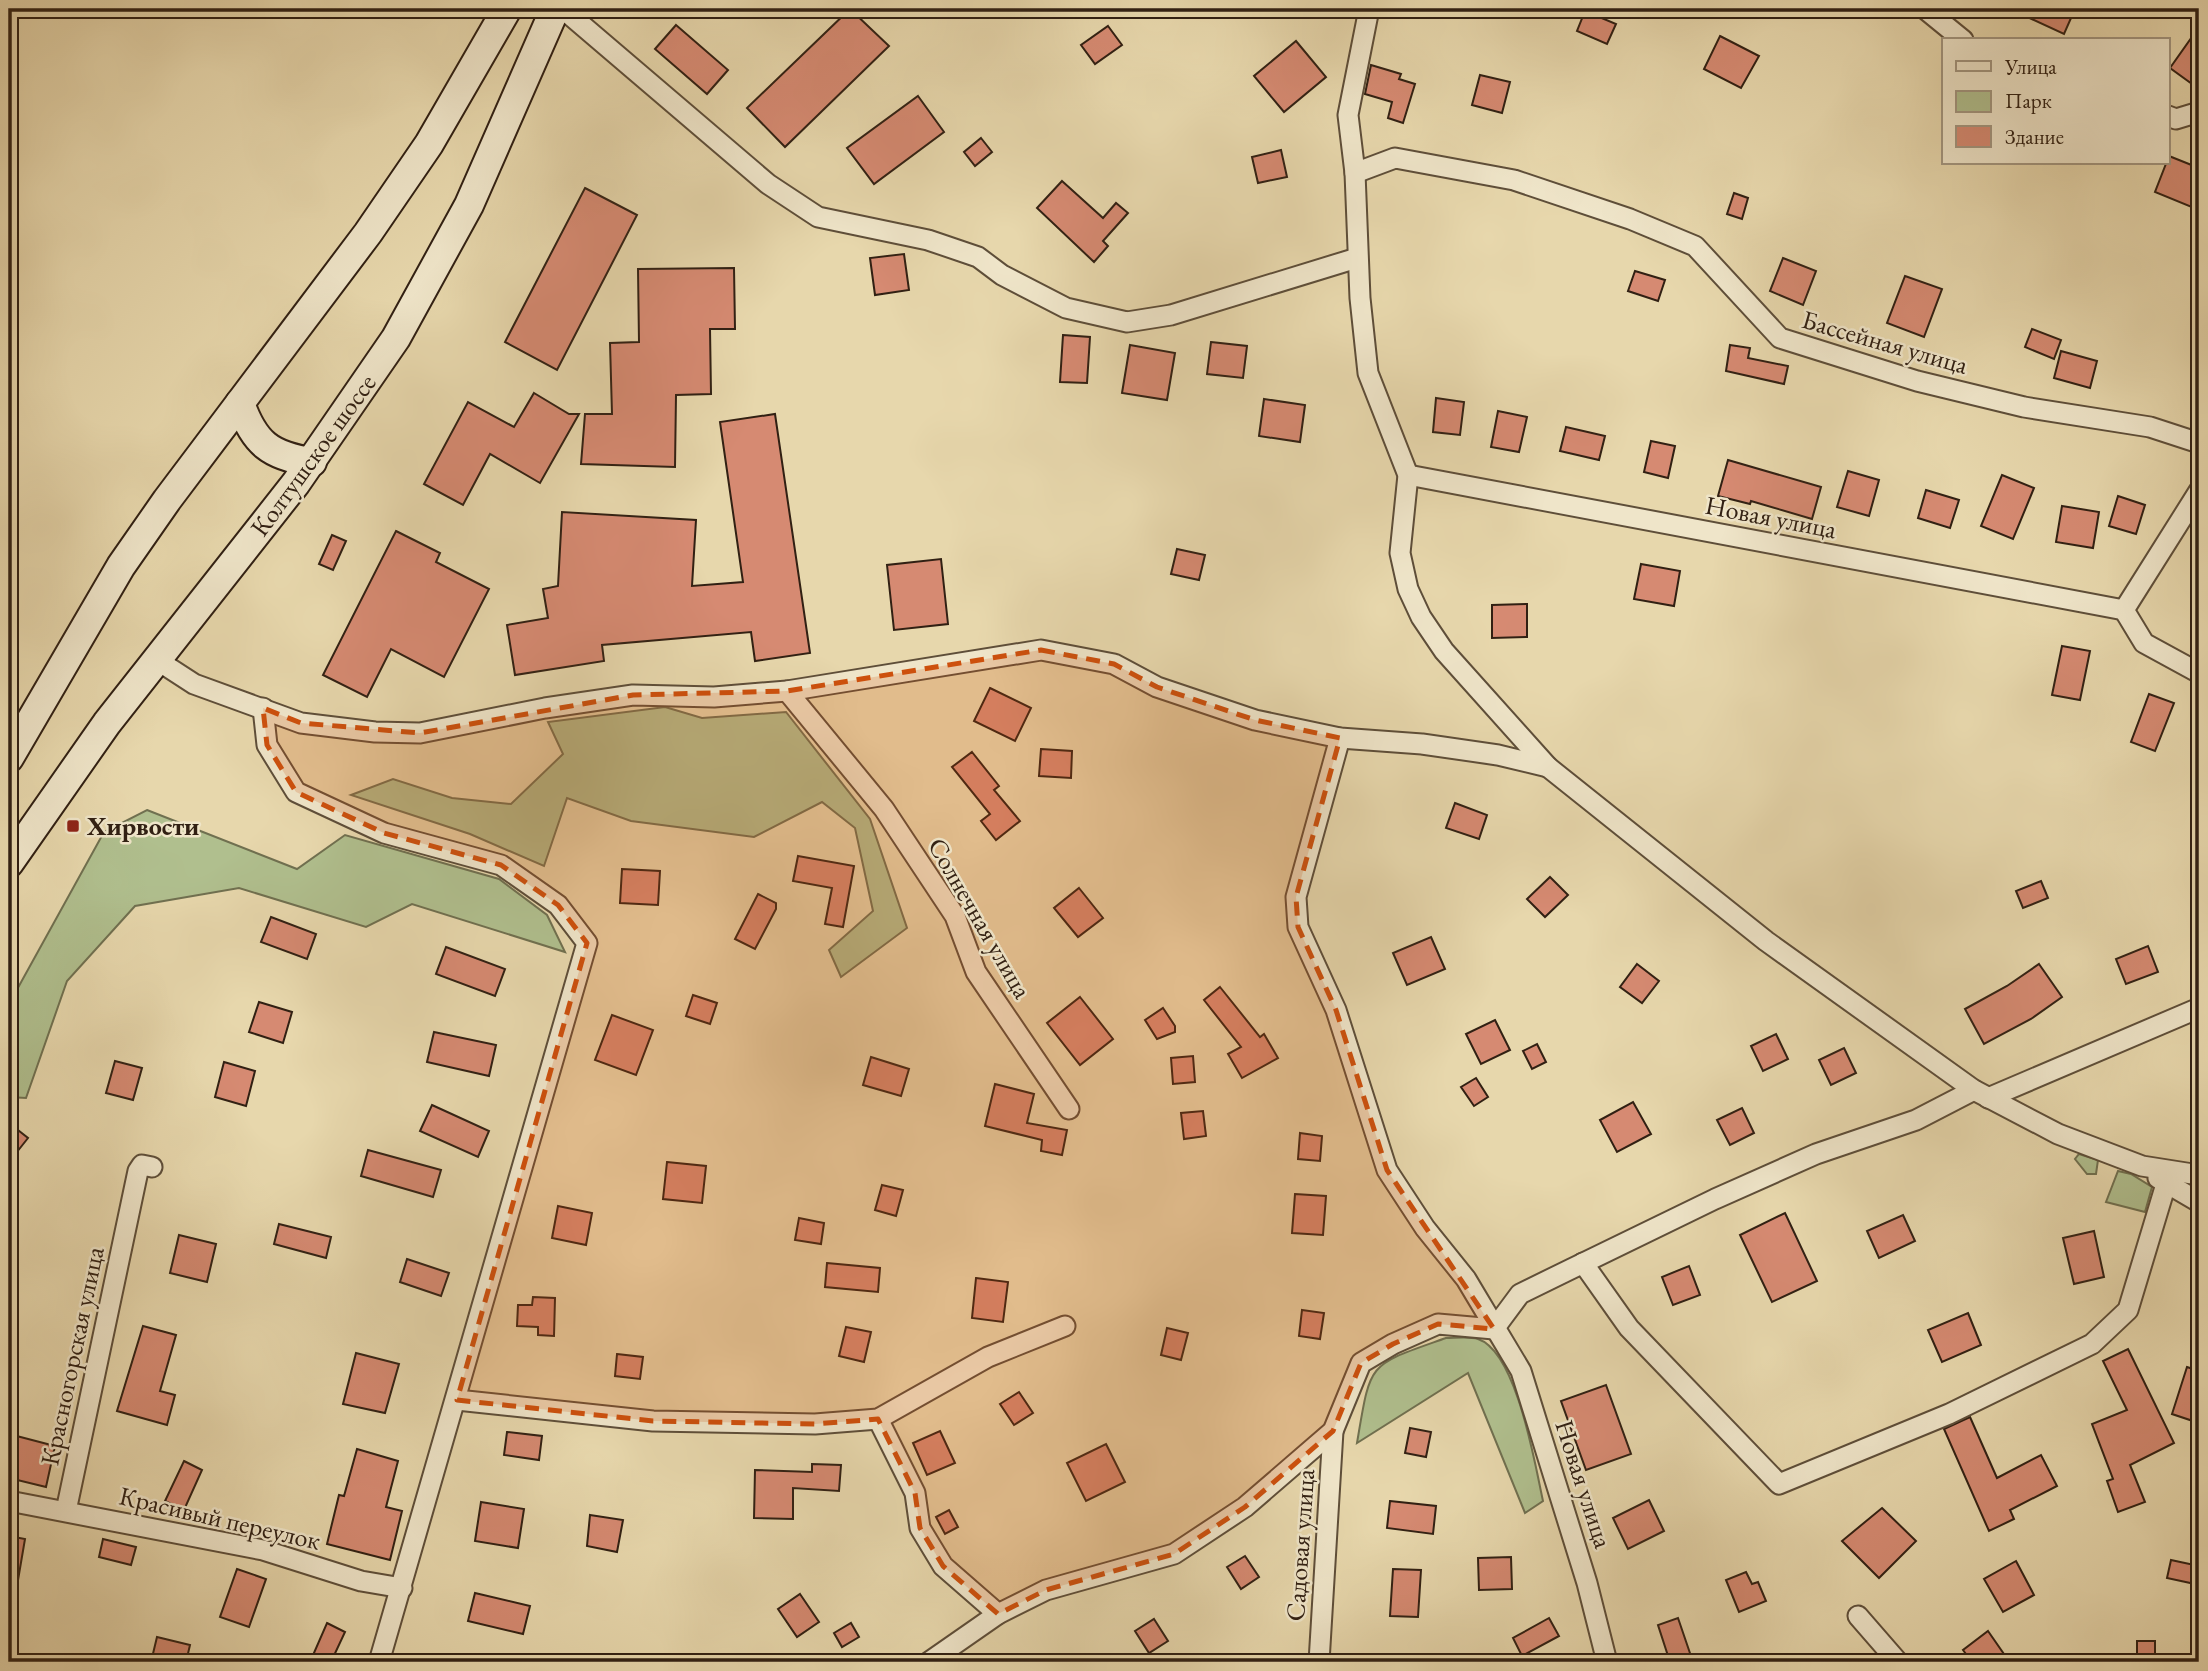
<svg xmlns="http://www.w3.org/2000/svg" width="2208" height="1671" font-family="'EB Garamond',serif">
  <rect width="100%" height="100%" fill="#e7d7ac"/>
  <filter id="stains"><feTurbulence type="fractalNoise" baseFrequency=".00286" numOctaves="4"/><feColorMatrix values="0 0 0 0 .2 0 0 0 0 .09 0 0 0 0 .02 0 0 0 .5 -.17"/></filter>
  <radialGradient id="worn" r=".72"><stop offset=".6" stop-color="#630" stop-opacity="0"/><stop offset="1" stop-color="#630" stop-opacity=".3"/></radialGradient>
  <!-- green -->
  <g fill="#b0bf8e" stroke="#707050" stroke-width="2">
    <path d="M665,707L702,718L786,712L870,819L907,928L841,977L829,950L873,911L855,828L822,802L754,837L631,821L567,798L544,866L470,834L351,795L393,779L452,798L511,804L563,754L548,722Z"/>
    <path d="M147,810L297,869L345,835L499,879L547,915L565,952L412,904L366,927L239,888L135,906L67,981L26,1098L9,1097V1004L104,832Z"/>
    <path d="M2079,1154L2098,1160L2096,1174H2087L2075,1159Z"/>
    <path d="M2118,1171L2131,1174L2152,1187L2145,1212L2106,1202Z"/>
    <path d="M1446,1338C1455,1338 1469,1336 1478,1339C1517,1352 1535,1465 1543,1501L1525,1513L1468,1373L1357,1443C1371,1360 1367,1366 1446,1338Z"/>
  </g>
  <!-- building -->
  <g fill="#d68a72" stroke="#312013" stroke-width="2">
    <path d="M850,9L889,46L785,147L747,108Z"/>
    <path d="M2010,9H2075L2064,34Z"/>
    <path d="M1585,11L1616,24L1607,44L1577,31Z"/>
    <path d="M676,25L728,70L707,94L655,49Z"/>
    <path d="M1108,26L1122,45L1095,64L1081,45Z"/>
    <path d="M2199,27V89L2170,68Z"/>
    <path d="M1720,36L1759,56L1741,88L1704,69Z"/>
    <path d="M1296,41L1326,77L1284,112L1254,76Z"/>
    <path d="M1371,65L1401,74L1399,79L1415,84L1403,123L1388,118L1392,102L1365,94Z"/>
    <path d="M1480,75L1510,82L1502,113L1472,105Z"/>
    <path d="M918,96L944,132L874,184L847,148Z"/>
    <path d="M981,138L992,152L975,166L964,152Z"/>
    <path d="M1281,150L1287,177L1258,183L1252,157Z"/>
    <path d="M2169,156L2199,168V193L2194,208L2155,192Z"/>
    <path d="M1062,181L1103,218L1116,203L1128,213L1103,241L1108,246L1094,262L1037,208Z"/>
    <path d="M585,188L637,215L557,370L505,342Z"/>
    <path d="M1734,193L1748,198L1742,219L1727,214Z"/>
    <path d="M904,254L909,290L875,295L870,258Z"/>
    <path d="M1783,258L1816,271L1803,305L1770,291Z"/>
    <path d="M734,268L735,329H710L711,394L676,395L675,467L581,464L585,414H612L610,343L639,342L638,269Z"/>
    <path d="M1635,271L1665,280L1658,301L1628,291Z"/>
    <path d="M1905,276L1942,289L1924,337L1887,323Z"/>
    <path d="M2032,329L2061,340L2054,359L2025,347Z"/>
    <path d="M1063,335L1090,337L1087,383L1060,382Z"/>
    <path d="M1211,342L1247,346L1243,378L1207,374Z"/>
    <path d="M1130,345L1175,353L1167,400L1122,393Z"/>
    <path d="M1730,345L1750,348L1748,358L1788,366L1784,384L1726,371Z"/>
    <path d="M2061,351L2097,361L2090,388L2054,378Z"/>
    <path d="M534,393L569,414H579L540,483L490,454L463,505L424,484L468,402L514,427Z"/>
    <path d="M1436,398L1464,402L1460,435L1433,432Z"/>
    <path d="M1264,399L1305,405L1300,442L1259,436Z"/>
    <path d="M1498,411L1527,417L1519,452L1491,447Z"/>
    <path d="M775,414L810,653L755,661L751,632L602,645L604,661L515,675L507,625L548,618L543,589L558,586L562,512L696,520L692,586L743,582L720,422Z"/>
    <path d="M1566,427L1605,436L1599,460L1560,451Z"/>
    <path d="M1651,441L1675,446L1668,478L1644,472Z"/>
    <path d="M1728,460L1821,487L1812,519L1751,501L1750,504L1718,496Z"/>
    <path d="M1848,471L1879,480L1869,516L1837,507Z"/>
    <path d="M2002,475L2034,488L2013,539L1981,526Z"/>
    <path d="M1926,490L1959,500L1950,528L1918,518Z"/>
    <path d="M2118,496L2145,505L2136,534L2109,526Z"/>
    <path d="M2062,506L2099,512L2093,548L2056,542Z"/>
    <path d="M396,531L440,553L436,562L489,589L444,677L391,649L367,697L323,675Z"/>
    <path d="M332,535L346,541L333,570L319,564Z"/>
    <path d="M1177,549L1205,555L1199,580L1171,574Z"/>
    <path d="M941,559L948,624L894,630L887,565Z"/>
    <path d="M1641,564L1680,571L1674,606L1634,599Z"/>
    <path d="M1527,604V637L1492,638V605Z"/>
    <path d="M2062,646L2090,651L2080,700L2052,695Z"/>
    <path d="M990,688L1031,708L1015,741L974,721Z"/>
    <path d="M2149,694L2174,703L2155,751L2131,742Z"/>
    <path d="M1041,749L1072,751L1071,778L1039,776Z"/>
    <path d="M972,752L999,786L994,790L1020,821L996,840L981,821L990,814L952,767Z"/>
    <path d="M1455,803L1487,815L1479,839L1446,828Z"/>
    <path d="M798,856L854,866L843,927L825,924L832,888L793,881Z"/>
    <path d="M622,869L660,871L658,905L620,903Z"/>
    <path d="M1550,877L1568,895L1545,917L1527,899Z"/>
    <path d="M2041,881L2048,898L2023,908L2016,891Z"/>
    <path d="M1079,888L1103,918L1078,937L1054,908Z"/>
    <path d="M758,894L776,903V909L755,949L735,939Z"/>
    <path d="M271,917L316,934L307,959L261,942Z"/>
    <path d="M1431,937L1445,969L1407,985L1393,953Z"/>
    <path d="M2148,946L2158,972L2126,984L2116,959Z"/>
    <path d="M446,947L505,969L495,996L436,974Z"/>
    <path d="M1637,964L1659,981L1642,1003L1620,987Z"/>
    <path d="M2039,964L2062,997L2031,1019L1984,1044L1965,1009L2007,986Z"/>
    <path d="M1220,987L1260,1037L1264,1034L1278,1058L1242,1078L1228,1054L1241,1047L1204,1000Z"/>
    <path d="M693,995L717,1003L710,1024L686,1016Z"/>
    <path d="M1080,997L1113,1039L1080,1065L1047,1023Z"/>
    <path d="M259,1002L292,1012L283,1043L249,1032Z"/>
    <path d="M1163,1008L1175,1026V1032L1157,1039L1145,1020Z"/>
    <path d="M612,1015L653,1030L636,1075L595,1060Z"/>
    <path d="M1495,1020L1510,1050L1481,1064L1466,1034Z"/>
    <path d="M434,1032L496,1045L489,1076L427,1062Z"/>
    <path d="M1776,1034L1788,1059L1763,1071L1751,1046Z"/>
    <path d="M1537,1044L1546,1062L1532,1069L1523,1051Z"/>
    <path d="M1844,1048L1856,1073L1831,1085L1819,1060Z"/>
    <path d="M1193,1056L1195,1082L1173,1084L1171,1058Z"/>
    <path d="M871,1057L909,1069L901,1096L863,1085Z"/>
    <path d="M115,1061L142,1068L133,1100L106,1093Z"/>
    <path d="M224,1062L255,1071L246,1106L215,1097Z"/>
    <path d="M1476,1078L1488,1097L1474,1106L1461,1087Z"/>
    <path d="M995,1084L1034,1094L1027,1123L1067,1130L1062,1155L1041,1151L1042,1140L985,1126Z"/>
    <path d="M1633,1102L1651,1134L1617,1152L1600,1120Z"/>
    <path d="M432,1105L489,1131L478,1157L420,1131Z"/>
    <path d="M1742,1108L1754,1133L1730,1145L1717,1120Z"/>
    <path d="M1203,1111L1206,1136L1184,1139L1181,1113Z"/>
    <path d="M9,1123L28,1138L9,1162Z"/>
    <path d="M1300,1133L1322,1136L1320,1161L1298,1159Z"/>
    <path d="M368,1150L441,1170L433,1197L361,1176Z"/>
    <path d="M667,1162L706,1166L702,1203L663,1199Z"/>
    <path d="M882,1185L903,1190L896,1216L875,1210Z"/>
    <path d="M1295,1194L1326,1196L1323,1235L1292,1233Z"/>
    <path d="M558,1206L592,1213L586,1245L552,1238Z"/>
    <path d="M1785,1213L1817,1281L1772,1302L1740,1235Z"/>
    <path d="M1903,1215L1915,1241L1879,1258L1867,1231Z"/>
    <path d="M799,1218L824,1223L821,1244L795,1240Z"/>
    <path d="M279,1224L331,1237L326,1258L274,1244Z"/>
    <path d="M2094,1231L2104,1277L2074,1284L2063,1238Z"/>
    <path d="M179,1235L216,1244L207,1282L170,1273Z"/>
    <path d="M407,1259L449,1273L441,1296L400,1282Z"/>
    <path d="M827,1263L880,1268L878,1292L825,1287Z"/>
    <path d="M1689,1266L1700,1295L1673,1305L1662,1277Z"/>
    <path d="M976,1278L1008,1282L1003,1322L972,1318Z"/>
    <path d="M533,1297L555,1298L554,1336L538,1335V1327L517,1326L518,1305H532Z"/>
    <path d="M1302,1310L1324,1313L1320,1339L1299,1336Z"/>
    <path d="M1968,1313L1981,1345L1942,1362L1928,1330Z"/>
    <path d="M143,1326L176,1335L160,1391L175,1395L167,1425L117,1411Z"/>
    <path d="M846,1327L871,1332L864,1362L839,1356Z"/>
    <path d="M1167,1328L1188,1333L1181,1360L1161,1355Z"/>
    <path d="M2128,1349L2174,1443L2130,1465L2145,1502L2118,1512L2107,1481L2113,1479L2092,1424L2127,1410L2103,1361Z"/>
    <path d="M356,1353L399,1364L385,1413L343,1404Z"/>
    <path d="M617,1354L643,1357L640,1379L615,1376Z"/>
    <path d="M2187,1367L2199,1371V1423L2172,1414Z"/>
    <path d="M1606,1385L1631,1454L1586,1470L1561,1401Z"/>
    <path d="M1019,1392L1033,1413L1014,1425L1000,1404Z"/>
    <path d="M1970,1417L1997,1478L2041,1455L2057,1486L2010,1510L2014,1519L1989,1531L1944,1429Z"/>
    <path d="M1410,1428L1431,1432L1426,1457L1405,1453Z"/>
    <path d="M940,1431L955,1463L927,1475L913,1443Z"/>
    <path d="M507,1432L542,1436L539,1460L504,1455Z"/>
    <path d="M9,1434L55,1446L46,1487L9,1478Z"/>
    <path d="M1106,1444L1125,1482L1086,1501L1067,1463Z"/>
    <path d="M357,1449L398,1461L386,1507L402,1511L390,1560L327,1544L339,1495L344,1496Z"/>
    <path d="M184,1461L202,1470L184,1510L165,1501Z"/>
    <path d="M812,1464L841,1465L839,1491L793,1488V1519L754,1518L755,1470L812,1472Z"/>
    <path d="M1649,1500L1664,1531L1628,1549L1613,1518Z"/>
    <path d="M1390,1501L1436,1506L1433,1534L1387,1528Z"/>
    <path d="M481,1502L524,1509L518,1548L475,1541Z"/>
    <path d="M1882,1508L1916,1541L1879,1578L1842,1541Z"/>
    <path d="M949,1510L958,1527L945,1534L936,1517Z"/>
    <path d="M590,1515L623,1520L617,1552L587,1546Z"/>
    <path d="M9,1536L25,1539L17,1586H9Z"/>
    <path d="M103,1539L136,1547L131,1565L99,1557Z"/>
    <path d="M1245,1556L1259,1577L1241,1589L1227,1567Z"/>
    <path d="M1511,1557L1512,1589L1479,1590L1478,1558Z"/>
    <path d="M2171,1560L2199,1566L2195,1584L2167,1578Z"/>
    <path d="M2016,1561L2034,1595L2003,1612L1984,1579Z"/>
    <path d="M237,1569L266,1579L249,1627L220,1617Z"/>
    <path d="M1393,1569L1421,1570L1418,1617L1390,1616Z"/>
    <path d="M1746,1572L1752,1584L1758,1582L1766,1601L1739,1612L1726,1580Z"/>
    <path d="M475,1593L530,1606L523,1634L468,1621Z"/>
    <path d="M800,1594L819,1622L797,1637L778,1609Z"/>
    <path d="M1549,1618L1559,1636L1522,1656L1513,1638Z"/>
    <path d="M1678,1618L1693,1662H1670L1658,1625Z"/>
    <path d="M1154,1619L1168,1641L1149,1653L1135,1631Z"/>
    <path d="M327,1623L345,1632L331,1662H310Z"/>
    <path d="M851,1623L859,1637L842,1647L834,1633Z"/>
    <path d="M1988,1631L2006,1657L1998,1662H1972L1963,1650Z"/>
    <path d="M157,1637L190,1645L186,1662H151Z"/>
    <rect x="2137" y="1641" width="18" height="21"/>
  </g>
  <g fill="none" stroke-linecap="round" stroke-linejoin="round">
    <!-- minor casing -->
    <g stroke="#5e4e39" stroke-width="23">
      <g id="minor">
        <path d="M563,9L768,184L818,217L928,240L978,257L1002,275L1066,308L1127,322L1171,315L1357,258"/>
        <path d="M1369,9L1348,115L1355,173L1360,298L1368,373L1408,475L1400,553L1408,589L1421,617L1444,651L1548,767L1766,941L1974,1090L2058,1134L2142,1166L2199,1175"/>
        <path d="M1925,9L1963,40"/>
        <path d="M2168,116L2176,119L2199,112"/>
        <path d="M1355,173L1395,158L1514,180L1630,219L1695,246L1780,338L1917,381L2024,407L2150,427L2199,443"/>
        <path d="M1408,475L2124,610"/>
        <path d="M2199,491L2124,610L2144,643L2199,673"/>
        <path d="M157,660L194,684L301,723L375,732L420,733L545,708L633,695L714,697L787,691L1041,650L1114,664L1157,687L1255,720L1340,738L1422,744L1498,755L1548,767"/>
        <path d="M787,691L884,809L955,916L976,972L1069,1109"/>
        <path d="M263,708L267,745L296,792L384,833L501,865L558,905L587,943L379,1662"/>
        <path d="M1340,738L1296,897L1298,927L1336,1010L1387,1170L1425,1228L1466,1279L1521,1371L1587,1583L1607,1662"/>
        <path d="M1988,1098L2199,1008"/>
        <path d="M2158,1178L2199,1202"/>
        <path d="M1583,1263L1629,1328L1779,1484L1949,1414L2092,1344L2128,1310L2166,1184"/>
        <path d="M1494,1329L1520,1294L1571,1269L1715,1199L1816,1154L1916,1120L1974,1090"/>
        <path d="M457,1400L653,1421L815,1424L878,1419L988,1357L1065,1326"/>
        <path d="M878,1419L915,1493L920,1528L943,1566L998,1614"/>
        <path d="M9,1501L263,1550L361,1581L402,1588"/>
        <path d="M66,1511L138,1171L142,1165L152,1167"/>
        <path d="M1858,1616L1898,1662"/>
        <path d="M929,1662L998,1614L1046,1590L1174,1554L1245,1507L1333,1431L1361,1363L1393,1344L1438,1324L1494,1329"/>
        <path d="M1319,1662L1333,1431"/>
      </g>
    </g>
    <!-- secondary casing -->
    <g stroke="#312013" stroke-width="32">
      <g id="secondary">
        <path d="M240,403C254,443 270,456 312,462"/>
        <path d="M9,758L121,566L167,500L368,233L429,144L507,9"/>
        <path d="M9,863L107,723L296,483L396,338L469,205L555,9"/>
      </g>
    </g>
    <!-- minor -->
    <use href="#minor" stroke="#efe5c9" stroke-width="19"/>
    <!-- secondary -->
    <use href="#secondary" stroke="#efe5c9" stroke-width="28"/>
  </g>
  <!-- marked area -->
  <path fill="#cd500d" fill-opacity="0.2" stroke="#cd500d" stroke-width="5" stroke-dasharray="14 9" stroke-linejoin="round" d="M1041,650L1114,664L1157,687L1255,720L1340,738L1296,897L1298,927L1336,1010L1387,1170L1494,1329L1438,1324L1393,1344L1361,1363L1333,1431L1245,1507L1174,1554L1046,1590L998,1614L943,1566L920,1528L915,1493L878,1419L815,1424L653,1421L457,1400L587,943L558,905L501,865L384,833L296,792L267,745L263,708L301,723L420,733L633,695L787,691Z"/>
  <!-- markers -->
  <rect fill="#8f2418" stroke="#efe5c9" stroke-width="2.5" x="66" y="819" width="14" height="14" rx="3.5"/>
  <g text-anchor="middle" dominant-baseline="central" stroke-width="5" stroke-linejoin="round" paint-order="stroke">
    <!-- street labels -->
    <g font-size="26" fill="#312013" stroke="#efe5c9">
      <text transform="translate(1885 342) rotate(16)">Бассейная улица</text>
      <text transform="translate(313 455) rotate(-54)">Колтушское шоссе</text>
      <text transform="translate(1771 517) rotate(11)">Новая улица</text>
      <text transform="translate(980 918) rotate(60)">Солнечная улица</text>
      <text transform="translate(72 1356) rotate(-78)">Красногорская улица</text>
      <text transform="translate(1584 1484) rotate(72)">Новая улица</text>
      <text transform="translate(220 1518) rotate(13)">Красивый переулок</text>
      <text transform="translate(1300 1545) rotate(-86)">Садовая улица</text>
    </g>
    <!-- poi labels -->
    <g font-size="26" font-weight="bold" fill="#312013" stroke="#efe5c9" text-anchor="start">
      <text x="87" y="826">Хирвости</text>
    </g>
  </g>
  <!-- margin -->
  <rect width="2208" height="1671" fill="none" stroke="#e7d7ac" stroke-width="35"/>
  <rect x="10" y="10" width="2187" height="1650" fill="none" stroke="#312013" stroke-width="3.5"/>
  <rect x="18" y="18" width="2173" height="1636" fill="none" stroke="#312013" stroke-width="2"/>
  <!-- legend -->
  <rect x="1942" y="38" width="228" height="126" fill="#efe5c9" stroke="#a39680" stroke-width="2"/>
  <rect x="1956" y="61" width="35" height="10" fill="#efe5c9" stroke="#a39680" stroke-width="2"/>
  <text x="2005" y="74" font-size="21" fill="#312013">Улица</text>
  <rect x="1956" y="91" width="35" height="21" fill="#b0bf8e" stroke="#a39680" stroke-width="2"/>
  <text x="2005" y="108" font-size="21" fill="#312013">Парк</text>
  <rect x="1956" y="126" width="35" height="21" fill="#d68a72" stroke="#a39680" stroke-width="2"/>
  <text x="2005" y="144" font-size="21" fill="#312013">Здание</text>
  <rect width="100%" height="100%" filter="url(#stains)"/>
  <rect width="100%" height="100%" fill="url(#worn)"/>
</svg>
